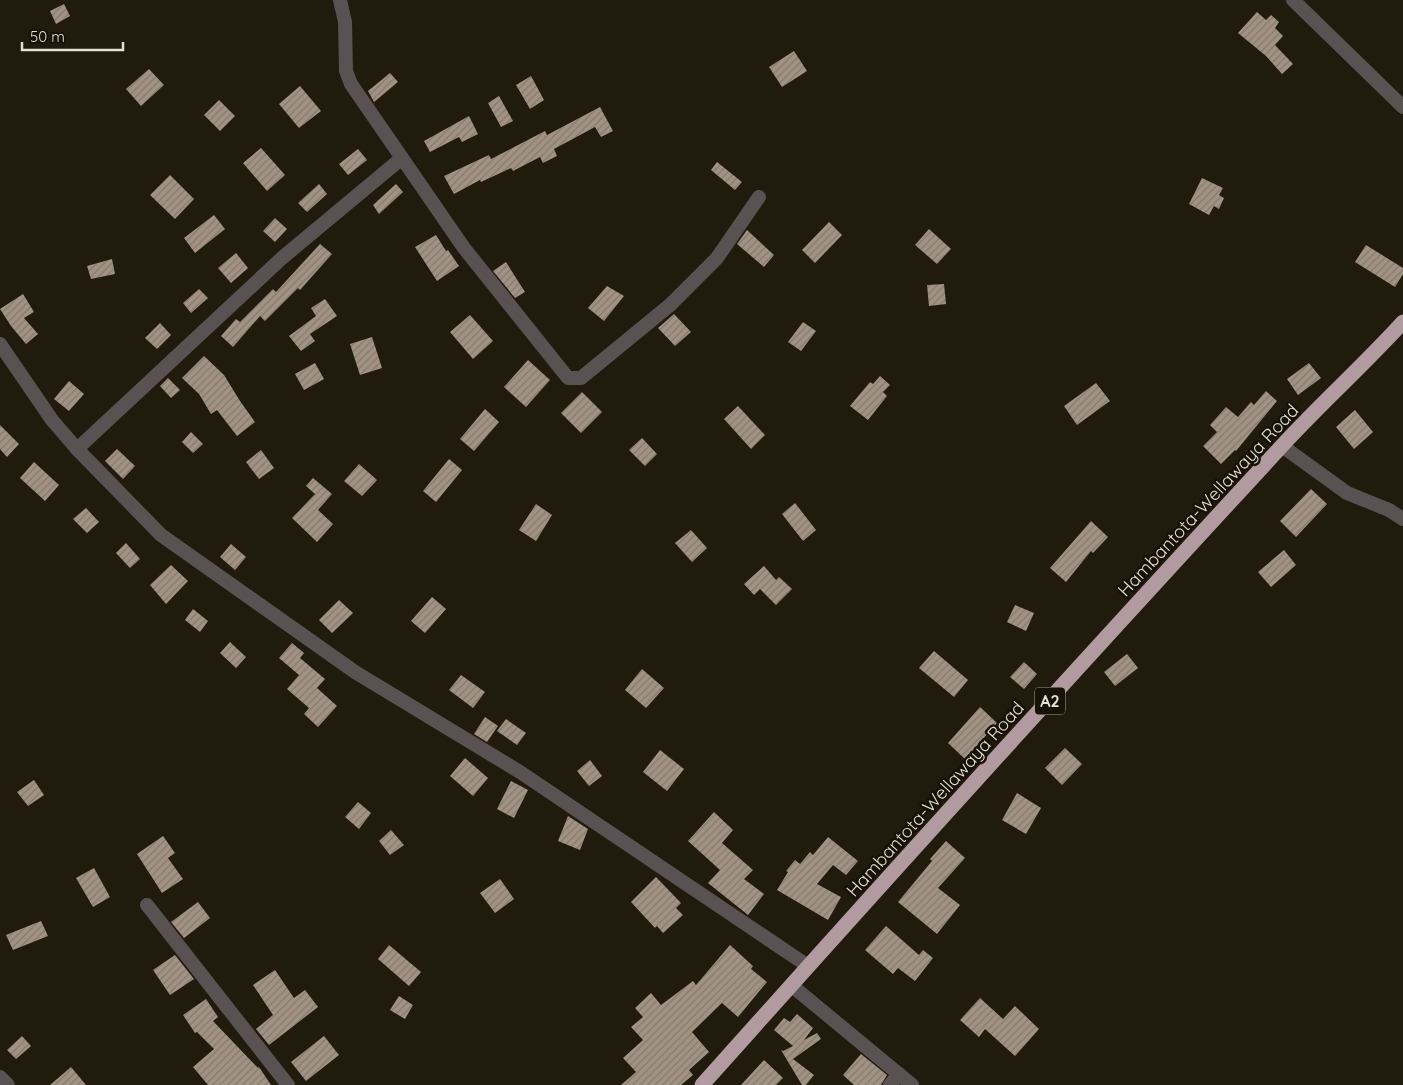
<svg xmlns="http://www.w3.org/2000/svg" width="1403" height="1085" font-family="Quicksand,sans-serif">
  <defs>
    <pattern id="building-hatch" width="6" height="6" patternUnits="userSpaceOnUse" patternTransform="scale(1.25)"><rect width="6" height="6" fill="#a19284"/><path d="M-1 1l2-2M0 6l6-6M5 7l2-2" fill="none" stroke="#857a70"/></pattern>
  </defs>
  <rect width="100%" height="100%" fill="#201b0d"/>
  <!-- building -->
  <g fill="url(#building-hatch)">
    <path d="M64,4L70,16L56,24L50,11Z"/>
    <path d="M1257,12L1266,20L1271,15L1279,22L1275,28L1283,36L1275,45L1293,64L1282,74L1266,56L1238,33Z"/>
    <path d="M794,51L807,71L782,87L769,67Z"/>
    <path d="M149,69L164,85L141,106L126,89Z"/>
    <path d="M390,73L398,82L374,102L368,91Z"/>
    <path d="M531,76L544,100L530,109L516,85Z"/>
    <path d="M300,86L321,111L299,128L279,104Z"/>
    <path d="M499,96L513,121L501,127L488,103Z"/>
    <path d="M219,100L235,116L220,131L204,115Z"/>
    <path d="M600,107L613,131L601,137L595,127L554,149L557,156L543,163L540,157L513,171L511,168L481,182L480,180L454,194L444,176L489,155L491,159L545,131L547,135Z"/>
    <path d="M469,116L478,134L462,142L459,137L430,152L424,141Z"/>
    <path d="M261,148L285,175L267,191L243,163Z"/>
    <path d="M358,149L367,160L348,175L339,164Z"/>
    <path d="M717,162L742,182L735,190L711,170Z"/>
    <path d="M170,175L194,199L175,219L150,195Z"/>
    <path d="M1202,178L1223,188L1219,195L1224,198L1219,209L1214,206L1209,215L1189,204Z"/>
    <path d="M319,184L327,194L307,212L298,203Z"/>
    <path d="M396,184L403,192L379,214L373,205Z"/>
    <path d="M214,215L225,229L195,253L184,238Z"/>
    <path d="M275,218L287,229L275,242L263,231Z"/>
    <path d="M829,222L842,235L815,263L802,250Z"/>
    <path d="M929,229L951,249L937,264L915,245Z"/>
    <path d="M747,230L774,255L764,267L737,244Z"/>
    <path d="M436,235L446,251L448,250L459,266L437,281L415,247Z"/>
    <path d="M320,244L332,254L300,290L298,288L265,321L260,316L233,347L221,336L236,319L240,322L273,289L276,292Z"/>
    <path d="M1366,245L1403,268V274L1395,287L1355,262Z"/>
    <path d="M236,253L248,268L231,283L218,268Z"/>
    <path d="M112,259L115,274L91,279L87,266Z"/>
    <path d="M506,262L525,292L515,298L493,271Z"/>
    <path d="M944,284L946,304L929,306L927,285Z"/>
    <path d="M607,286L624,296L604,321L588,308Z"/>
    <path d="M199,289L208,298L191,313L183,303Z"/>
    <path d="M23,294L34,312L24,318L38,334L26,344L11,326L0,309Z"/>
    <path d="M325,299L337,316L310,334L315,341L301,351L289,336L316,316L311,308Z"/>
    <path d="M674,314L691,332L675,346L658,328Z"/>
    <path d="M470,315L493,341L473,359L450,332Z"/>
    <path d="M803,322L816,331L801,351L788,342Z"/>
    <path d="M160,323L171,335L157,349L145,338Z"/>
    <path d="M372,337L382,368L360,375L350,344Z"/>
    <path d="M204,356L224,375L240,401L255,422L237,436L217,410L211,414L199,394L182,378Z"/>
    <path d="M528,360L550,380L526,407L504,387Z"/>
    <path d="M315,363L324,379L304,390L295,374Z"/>
    <path d="M1309,363L1321,378L1298,395L1287,379Z"/>
    <path d="M880,376L890,385L883,392L887,396L868,420L850,406L870,382L873,384Z"/>
    <path d="M168,378L180,390L171,398L160,386Z"/>
    <path d="M69,381L84,394L69,411L54,399Z"/>
    <path d="M1096,383L1110,401L1077,425L1064,406Z"/>
    <path d="M1266,391L1277,401L1236,451L1235,450L1221,464L1203,446L1217,432L1210,425L1226,407L1238,417L1251,402L1254,405Z"/>
    <path d="M582,392L602,412L581,433L561,413Z"/>
    <path d="M738,406L765,435L751,449L724,419Z"/>
    <path d="M485,409L499,422L474,451L460,439Z"/>
    <path d="M1355,410L1373,432L1354,449L1336,427Z"/>
    <path d="M0,425L19,444L7,457L0,449Z"/>
    <path d="M191,432L203,444L193,453L182,442Z"/>
    <path d="M642,438L657,454L645,466L629,450Z"/>
    <path d="M117,449L135,466L123,479L105,461Z"/>
    <path d="M261,450L274,468L259,479L246,462Z"/>
    <path d="M449,459L462,470L436,502L423,491Z"/>
    <path d="M34,462L59,485L45,501L20,478Z"/>
    <path d="M359,464L377,480L362,496L344,481Z"/>
    <path d="M313,478L332,494L318,510L333,524L317,542L292,518L315,494L306,486Z"/>
    <path d="M1311,489L1327,504L1296,537L1280,521Z"/>
    <path d="M795,503L816,530L803,541L782,514Z"/>
    <path d="M536,504L552,515L536,541L519,530Z"/>
    <path d="M86,508L99,522L87,533L73,519Z"/>
    <path d="M1091,521L1108,537L1093,553L1091,551L1066,582L1050,568Z"/>
    <path d="M691,530L707,548L692,562L675,543Z"/>
    <path d="M126,543L140,559L130,568L116,553Z"/>
    <path d="M231,544L246,557L235,570L220,557Z"/>
    <path d="M1284,550L1296,565L1271,587L1258,572Z"/>
    <path d="M171,565L188,581L166,604L150,585Z"/>
    <path d="M764,566L776,580L779,577L792,589L776,605L760,589L754,595L744,584Z"/>
    <path d="M432,597L446,609L425,633L411,621Z"/>
    <path d="M339,600L353,613L332,633L319,620Z"/>
    <path d="M1015,605L1034,613L1026,631L1007,622Z"/>
    <path d="M193,609L208,621L200,632L185,620Z"/>
    <path d="M230,642L246,657L236,668L220,653Z"/>
    <path d="M292,643L304,653L300,658L325,679L317,688L337,706L318,727L304,714L309,708L287,689L299,675L279,658Z"/>
    <path d="M934,651L968,680L954,697L919,668Z"/>
    <path d="M1127,654L1138,668L1115,686L1104,672Z"/>
    <path d="M1024,662L1037,674L1024,689L1010,677Z"/>
    <path d="M642,669L664,688L646,708L625,690Z"/>
    <path d="M461,675L485,692L473,708L449,690Z"/>
    <path d="M980,707L997,723L965,759L948,743Z"/>
    <path d="M485,717L498,726L487,742L474,734Z"/>
    <path d="M506,719L526,733L517,745L497,731Z"/>
    <path d="M1065,748L1082,764L1062,785L1045,768Z"/>
    <path d="M660,750L684,769L667,791L643,772Z"/>
    <path d="M465,758L488,778L473,796L450,776Z"/>
    <path d="M590,760L602,776L589,786L577,771Z"/>
    <path d="M34,780L44,795L28,806L17,792Z"/>
    <path d="M511,781L528,790L514,818L497,809Z"/>
    <path d="M1017,793L1041,808L1026,834L1002,820Z"/>
    <path d="M358,802L371,813L359,829L345,817Z"/>
    <path d="M714,812L733,830L722,843L753,870L744,879L764,894L748,915L708,883L720,870L688,841Z"/>
    <path d="M568,816L588,829L580,850L558,841Z"/>
    <path d="M391,830L404,845L390,855L379,841Z"/>
    <path d="M163,836L175,853L168,858L183,879L162,893L137,854Z"/>
    <path d="M828,837L858,861L846,875L833,865L817,884L841,897L828,920L777,890L788,872L786,871L795,860L800,864L810,852L813,855Z"/>
    <path d="M946,841L965,858L938,888L960,905L937,934L898,902L932,861L930,859Z"/>
    <path d="M94,868L110,897L93,907L76,878Z"/>
    <path d="M656,877L681,903L676,908L683,915L663,933L657,926L655,928L631,902Z"/>
    <path d="M500,879L514,899L495,913L480,893Z"/>
    <path d="M198,902L210,918L184,938L171,922Z"/>
    <path d="M41,921L48,936L13,950L6,935Z"/>
    <path d="M886,926L919,955L923,950L933,958L915,981L898,968L893,974L865,950Z"/>
    <path d="M389,945L421,972L409,986L378,959Z"/>
    <path d="M730,945L753,966L751,969L767,982L738,1017L722,1003L692,1032L709,1052L689,1070L693,1075L681,1085H621L636,1072L623,1058L643,1040L631,1027L643,1017L635,1008L651,993L661,1005L693,981L696,985Z"/>
    <path d="M175,955L194,979L170,995L153,970Z"/>
    <path d="M275,970L294,998L305,990L318,1007L269,1045L256,1029L273,1015L253,985Z"/>
    <path d="M399,996L413,1005L405,1019L390,1010Z"/>
    <path d="M980,998L1003,1019L1015,1006L1039,1029L1015,1056L985,1029L979,1037L960,1020Z"/>
    <path d="M206,999L218,1017L213,1021L258,1068L259,1067L271,1085H208L193,1067L214,1049L197,1032L195,1033L183,1015Z"/>
    <path d="M797,1014L813,1028L804,1040L817,1033L821,1039L793,1059L814,1075L806,1085H802L781,1050L783,1051L793,1046L774,1030L784,1018L790,1022Z"/>
    <path d="M22,1036L31,1046L16,1059L7,1050Z"/>
    <path d="M324,1036L339,1055L306,1081L291,1062Z"/>
    <path d="M861,1054L887,1075L881,1085H854L843,1075Z"/>
    <path d="M764,1060L783,1078L776,1085H741Z"/>
    <path d="M71,1067L86,1085H50Z"/>
  </g>
  <g fill="none" stroke-linecap="round" stroke-linejoin="round">
    <!-- street -->
    <g stroke="#5a5153" stroke-width="14">
      <path d="M340,0L345,22L346,71L351,84L464,248L568,378H581L670,305L717,258L759,197"/>
      <path d="M1293,0L1403,107"/>
      <path d="M0,344L52,420L77,449L161,535L355,672L520,772L808,966"/>
      <path d="M1282,446L1347,493L1389,510L1403,519"/>
      <path d="M77,449L282,258L402,158"/>
      <path d="M147,905L288,1085"/>
      <path d="M791,985L912,1085"/>
      <path d="M0,1077L8,1085"/>
      <path d="M890,1085L899,1074"/>
    </g>
    <!-- highway -->
    <path stroke="#b29ba0" stroke-width="15" d="M702,1085C893,871 1085,659 1279,449C1319,405 1363,366 1403,322"/>
  </g>
  <g text-anchor="middle" dominant-baseline="central" stroke-width="5" stroke-linejoin="round" paint-order="stroke">
    <!-- shield labels -->
    <rect fill="#171205" stroke="#a5a297" stroke-width="1" x="1035" y="687.5" width="30" height="27" rx="4"/>
    <g font-size="16" font-weight="bold" fill="#e2dfd5">
      <text x="1050" y="701">A2</text>
    </g>
    <!-- street labels -->
    <g font-size="18" fill="#e2dfd5" stroke="#171205">
      <text transform="translate(1208 500) rotate(-47)">Hambantota-Wellawaya Road</text>
      <text transform="translate(935 799) rotate(-48)">Hambantota-Wellawaya Road</text>
    </g>
  </g>
  <!-- scale -->
  <path d="M22 42v8h101v-8" fill="none" stroke="#e2dfd5" stroke-width="2.5"/>
  <text x="30" y="42" font-size="15" fill="#e2dfd5" stroke="#171205" stroke-width="4" paint-order="stroke">50 m</text>
</svg>
